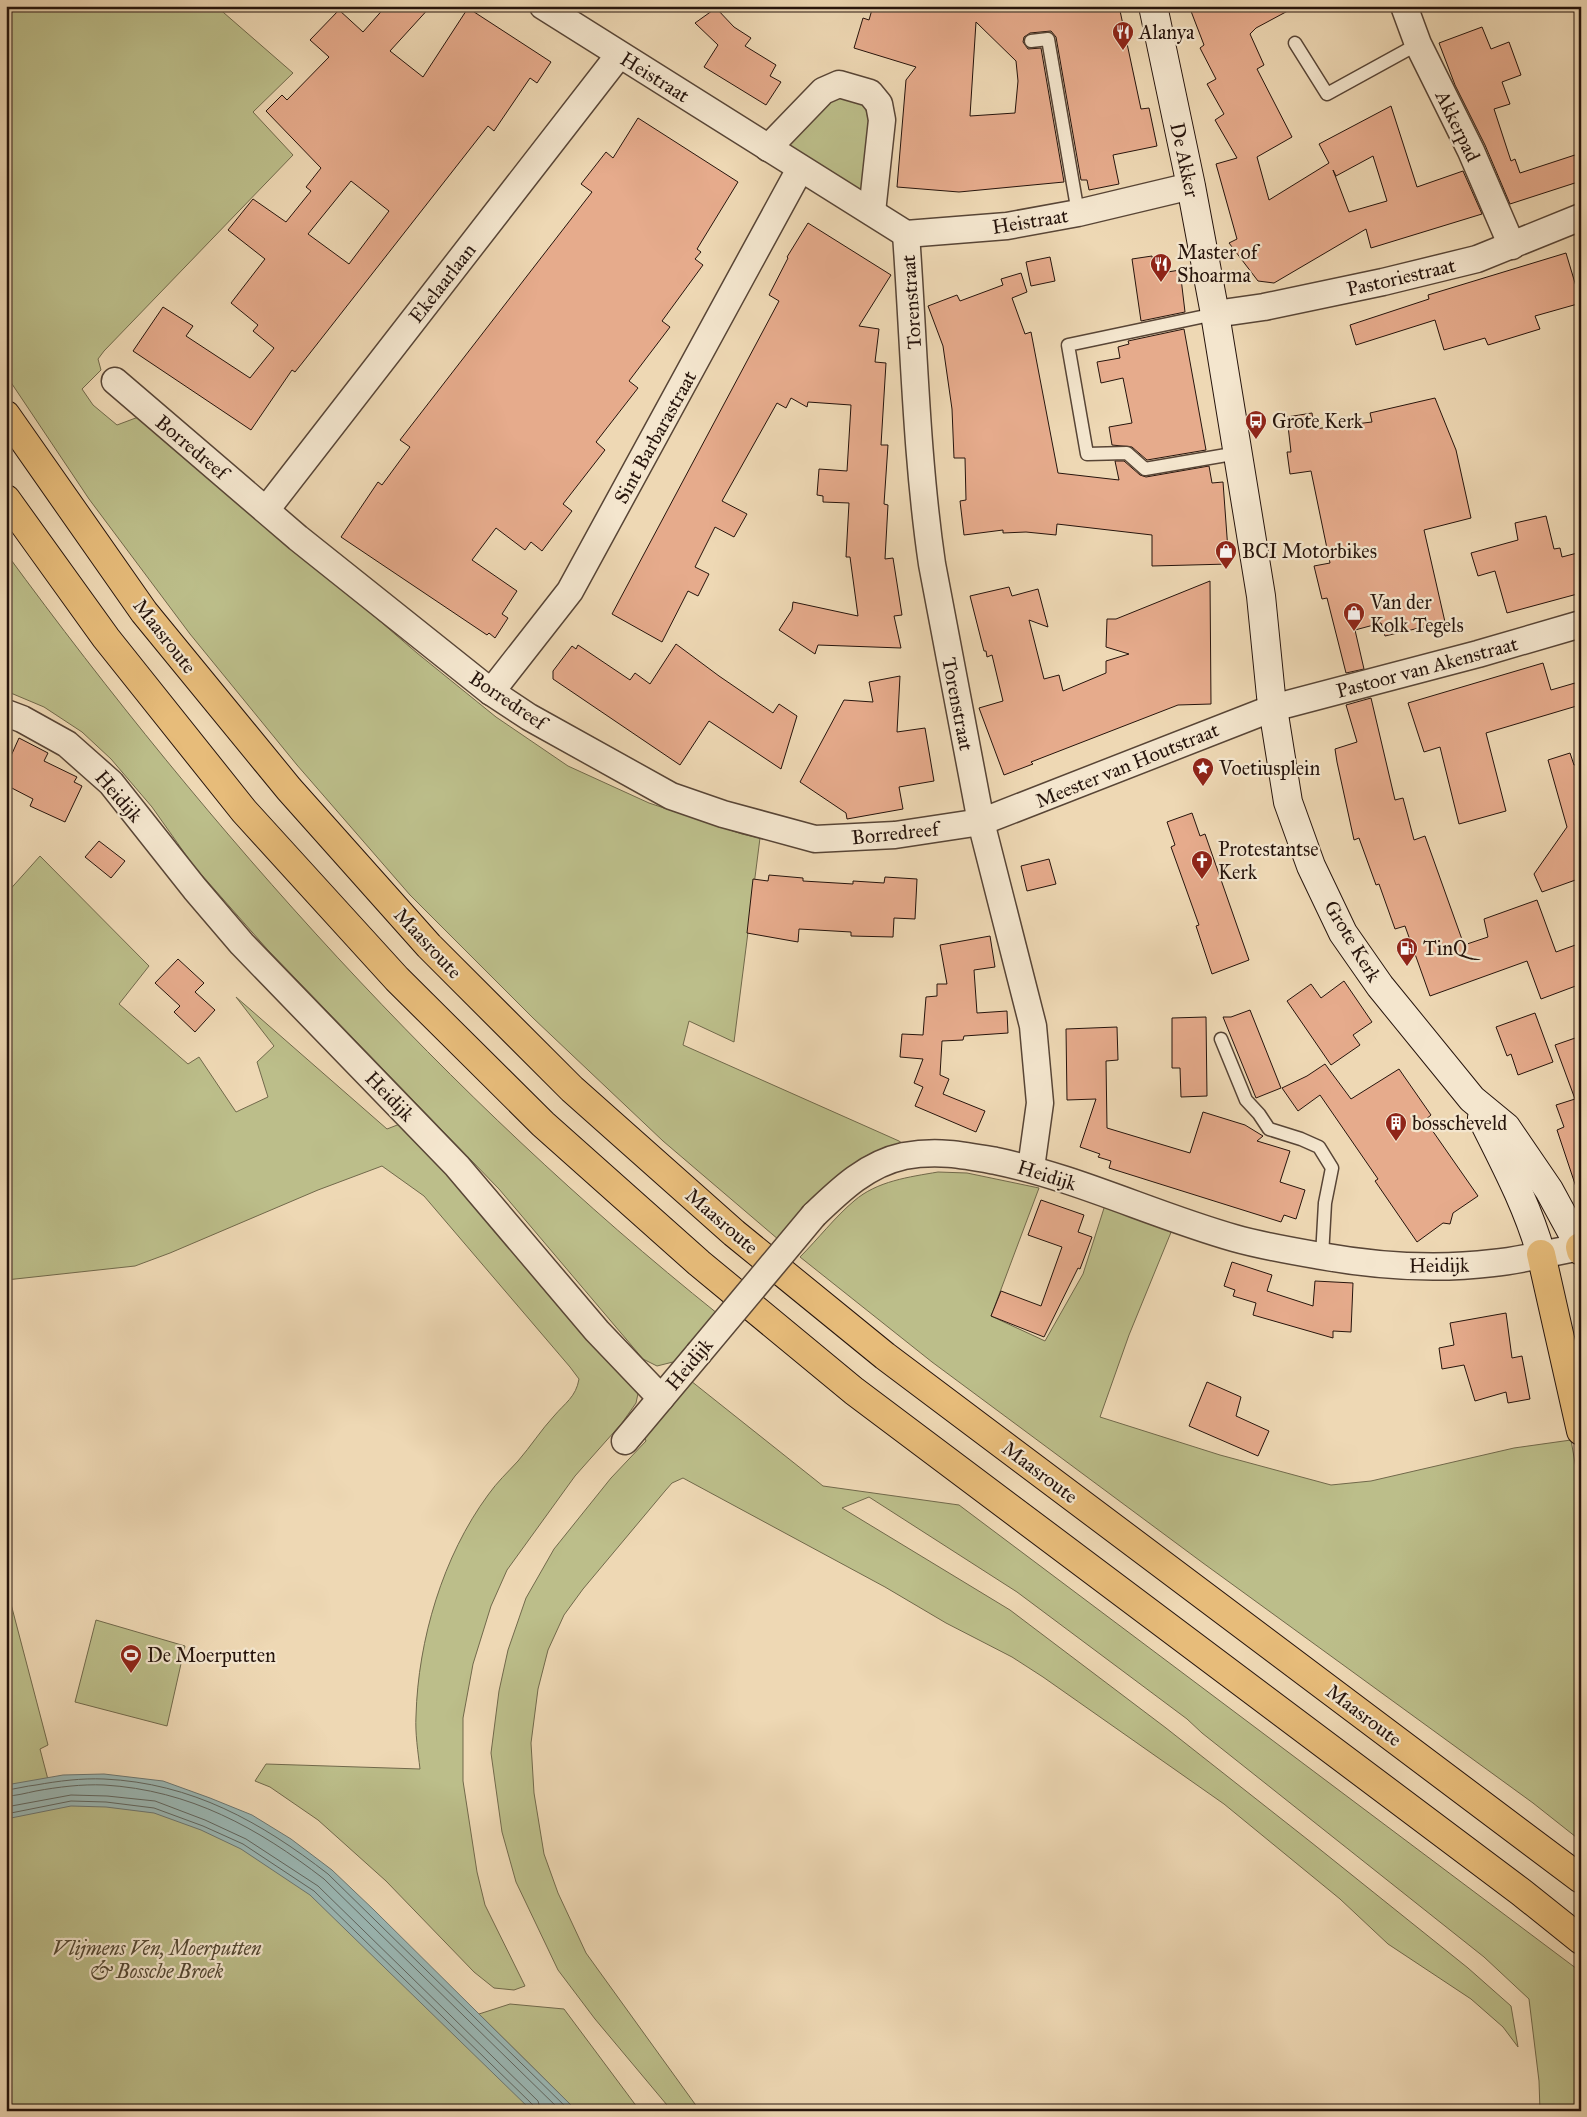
<svg xmlns="http://www.w3.org/2000/svg" width="1587" height="2117" font-family="'IM FELL Great Primer',serif">
  <rect width="100%" height="100%" fill="#eed8b4"/>
  <filter id="stains"><feTurbulence type="fractalNoise" baseFrequency=".004" numOctaves="4"/><feColorMatrix values="0 0 0 0 .2 0 0 0 0 .09 0 0 0 0 .02 0 0 0 .5 -.17"/></filter>
  <radialGradient id="worn" r=".72"><stop offset=".6" stop-color="#630" stop-opacity="0"/><stop offset="1" stop-color="#630" stop-opacity=".3"/></radialGradient>
  <!-- green -->
  <g fill="#bcbe8a" stroke="#71694b">
    <path d="M6,6H216L293,73L253,112L293,155L104,351L98,359L101,370L82,389L93,405L117,425L141,416L417,653L496,717L568,766L649,803L742,834L760,838L734,1042L689,1021L683,1045L899,1141L906,1146L779,1240L663,1141L533,1018L410,895L297,765L190,634L89,499L6,375Z"/>
    <path d="M841,96L862,102C877,125 865,170 862,198L785,149L829,101Z"/>
    <path d="M6,553C212,834 446,1096 718,1314L677,1361L657,1366L643,1359L499,1189L267,949L193,865L152,807L111,759L82,732L44,707L6,691Z"/>
    <path d="M40,856L149,966L119,1004L188,1064L199,1057L236,1112L268,1097L257,1062L274,1046L236,997L387,1129L405,1122L639,1389L636,1403L622,1423L575,1476L507,1570L491,1606L473,1664L463,1718V1781L477,1872L485,1905L525,1986L514,1990L494,1988L474,1972L386,1881L318,1820L270,1787L255,1781L266,1764L420,1769C418,1752 415,1733 416,1716C418,1640 443,1556 488,1495C497,1482 508,1472 518,1461C531,1446 541,1430 554,1416C565,1403 576,1397 579,1379L570,1367L424,1196L382,1166L318,1190L170,1253L135,1266L6,1280V894Z"/>
    <path d="M938,1172L967,1173L1039,1188L991,1316L1045,1341L1083,1274L1105,1205L1174,1225L1129,1335L1100,1417L1220,1455L1331,1485L1371,1481L1514,1448L1571,1440L1581,1497V1841L1533,1803L1203,1563L932,1362L800,1257C818,1239 835,1217 854,1201C877,1181 909,1177 938,1172Z"/>
    <path d="M686,1377L823,1486L959,1505L1581,1972V2111H1540L1539,2081L1529,1999L1484,1957L1202,1733L1187,1719L1017,1592L869,1497L842,1508L1010,1610L1166,1728L1312,1843L1468,1968L1511,2006L1518,2047L1503,2027L1471,1999L1388,1944L1340,1899L1224,1804L1043,1677L1012,1657L946,1623L885,1587L683,1478L672,1483L665,1491L583,1589L564,1615L548,1650L538,1689L531,1743L534,1793L544,1854L558,1893L586,1953L700,2111H672L595,2019L558,1970L516,1882L502,1832L491,1753L499,1691L508,1650L526,1598L554,1549L611,1478L646,1441L643,1433Z"/>
    <path d="M6,1585L48,1745L40,1749L51,1791L236,1827L554,2111H6Z"/>
    <path d="M96,1620L185,1646L167,1726L75,1702Z"/>
    <path d="M510,2004L564,2009L640,2111H577L479,2014Z"/>
  </g>
  <!-- water -->
  <path fill="#9bb8b5" stroke="#6c7671" d="M104,1774L163,1781L210,1798L252,1815L291,1839L332,1870L374,1910L577,2111H532L310,1895L241,1849L201,1830L154,1813L106,1807L71,1806L6,1819V1785L63,1775Z"/>
  <g fill="none" stroke-linecap="round" stroke-linejoin="round">
    <!-- shore -->
    <g stroke="#606660" stroke-width="1">
      <path d="M6,1790C16,1789 26,1786 36,1785C58,1781 82,1778 104,1779C192,1783 261,1822 328,1874L570,2111"/>
      <path d="M6,1796C16,1796 26,1793 36,1791C58,1787 82,1784 104,1785C190,1790 258,1828 324,1879L561,2111"/>
      <path d="M6,1807L71,1795L107,1796L155,1801L205,1820L246,1839L318,1886L538,2101L541,2111"/>
      <path d="M6,1814L71,1801L106,1802L154,1808L203,1826L243,1844L314,1891L533,2105L535,2111"/>
    </g>
  </g>
  <!-- building -->
  <g fill="#e6ab8c" stroke="#26140c" fill-rule="evenodd">
    <path d="M386,6H431L390,51L423,77L468,8L551,62L537,83L530,78L494,131L488,126L303,362L295,372L292,370L251,430L133,351L163,307L193,326L186,336L250,378L274,348L253,331L258,325L231,303L265,259L228,230L253,199L286,222L311,191L306,187L321,168L266,111L282,95L287,100L329,57L310,40L339,10L363,32ZM351,181L389,211L349,264L308,234Z"/>
    <path d="M873,6H1119L1141,109L1149,108L1157,146L1113,155L1119,184L1089,190L1087,180H1081L1056,37L1051,31L1030,33L1024,37L1023,42L1028,49L1041,48L1064,182L959,192L897,187L906,80L916,67L854,48L863,18L869,20ZM976,22L1016,61L1018,81L1015,113L970,116Z"/>
    <path d="M1189,6H1297L1256,28L1250,34L1264,65L1257,69L1292,137L1257,157L1269,200L1329,163L1319,144L1391,106L1417,187L1463,171L1482,214L1371,248L1366,229L1274,283L1258,281L1229,243L1237,239L1216,164L1237,158L1215,120L1224,114L1207,84L1216,79L1200,48L1204,45ZM1373,156L1387,201L1349,212L1333,170L1336,176Z"/>
    <path d="M716,8L734,27L751,38L745,46L776,65L770,76L781,82L766,105L704,67L718,45L695,23Z"/>
    <path d="M1482,27L1491,49L1509,42L1521,75L1502,82L1510,104L1494,109L1511,161L1515,159L1520,173L1581,153V181L1510,204L1485,145L1455,85L1439,43Z"/>
    <path d="M638,118L738,182L697,249L701,252L695,259L703,265L662,321L670,327L629,381L638,388L596,442L605,450L563,504L572,511L542,551L531,542L525,550L496,528L472,560L517,591L502,614L508,618L495,638L489,633L487,635L341,537L378,482L382,485L410,447L400,440L592,192L581,184L606,152L613,158Z"/>
    <path d="M808,223L891,275L859,326L879,329L875,362L886,363L881,445H888L884,504L888,505L885,559L893,558L902,615L894,616L901,648L818,645L815,654L779,630L792,610L793,602L858,616L850,557H846L849,503L823,502V496L817,495L819,469L847,471L851,405L808,402L807,407L791,398L786,408L777,403L722,501L747,514L734,537L715,527L695,567L709,574L698,596L688,591L662,642L612,614L779,301L769,295L788,258L787,257Z"/>
    <path d="M1566,253L1581,303L1535,316L1540,329L1488,345L1485,338L1444,350L1435,320L1356,345L1350,325L1429,299L1428,295Z"/>
    <path d="M1152,256L1155,274L1180,270L1185,312L1141,321L1132,259Z"/>
    <path d="M1050,257L1055,281L1031,286L1026,262Z"/>
    <path d="M1021,273L1027,292L1012,298L1025,334L1031,332L1058,473L1119,480L1115,461H1124L1140,475L1146,477L1209,466L1212,483L1223,482L1229,564L1152,566V535L1057,524L1056,535L1026,532L1003,533V530L964,535L960,501L966,500L965,458H954L952,409L943,346L928,306L957,295L960,301L1003,285L1001,279Z"/>
    <path d="M1184,329L1206,450L1147,460L1132,447L1112,445L1109,427L1132,423L1123,378L1101,383L1097,362L1120,358L1118,347L1129,344L1128,341Z"/>
    <path d="M1435,398L1456,450L1471,518L1424,530L1445,622L1385,636L1381,623L1355,630L1364,669L1346,673L1327,598L1322,599L1314,566L1330,563L1311,471L1290,474L1287,452H1291L1287,417L1312,413L1314,429L1372,422L1370,413Z"/>
    <path d="M1546,516L1554,549L1560,548L1562,557L1581,552V593L1507,613L1495,571L1478,576L1471,553L1518,540L1515,523Z"/>
    <path d="M1210,581L1211,704L1178,705L1031,762L1033,764L1004,775L979,708L1003,701L992,655L987,657L986,651H984L970,596L1009,587L1012,596L1038,589L1048,627L1029,620L1044,679L1059,675L1063,691L1106,673V661L1129,654L1106,647L1107,619H1116Z"/>
    <path d="M676,644L719,676L773,713L779,704L797,716L781,769L709,721L680,765L553,679V671L572,646L576,649L578,645L630,680L635,673L650,684Z"/>
    <path d="M1543,663L1551,690L1575,683L1580,705L1486,733L1506,811L1459,824L1440,747L1424,752L1408,703Z"/>
    <path d="M900,676L897,732L925,728L934,781L899,787L903,809L847,819L846,813L800,782L844,700L873,702L869,682Z"/>
    <path d="M1371,698L1395,800L1403,798L1414,840L1425,836L1464,945L1488,937L1484,919L1537,900L1556,952L1581,943V984L1541,999L1527,961L1430,996L1405,926L1395,929L1379,884L1376,885L1359,838L1354,840L1337,762L1335,749L1357,742L1346,705Z"/>
    <path d="M19,738L48,753L44,761L77,777L74,782L82,786L65,822L30,806L33,799L6,785V767Z"/>
    <path d="M1570,753L1574,765L1581,764V878L1542,892L1534,874L1567,827L1548,760Z"/>
    <path d="M1192,813L1200,836L1205,834L1249,960L1212,974L1196,926L1199,925L1171,847L1175,845L1167,822Z"/>
    <path d="M99,841L125,861L111,878L85,857Z"/>
    <path d="M1049,859L1056,884L1027,891L1021,866Z"/>
    <path d="M769,875L803,878V881L853,884V881L884,883L885,877L917,879L915,919L894,918L893,937L851,936V932L799,929L798,942L747,933L753,879L768,881Z"/>
    <path d="M990,936L995,967L974,970L977,1013L1007,1011L1008,1033L964,1036L963,1040L942,1041L940,1075L949,1079L943,1094L985,1111L976,1132L915,1106L923,1087L914,1083L923,1059L900,1057L902,1034L923,1035L926,997L937,996V984H947L940,945Z"/>
    <path d="M178,959L204,983L195,992L215,1010L195,1032L174,1012L180,1006L155,983Z"/>
    <path d="M1344,981L1372,1022L1353,1035L1360,1045L1331,1065L1287,1001L1311,984L1321,998Z"/>
    <path d="M1250,1010L1281,1088L1256,1098L1223,1017H1231Z"/>
    <path d="M1535,1013L1553,1062L1518,1075L1511,1054L1507,1056L1496,1027Z"/>
    <path d="M1206,1017L1207,1096L1181,1097L1180,1068H1172V1018Z"/>
    <path d="M1117,1027L1118,1060L1106,1061L1107,1128L1190,1153L1203,1112L1245,1125L1263,1136L1257,1141L1290,1151L1280,1182L1305,1190L1296,1219L1284,1215L1281,1222L1109,1168L1111,1161L1098,1157L1100,1154L1080,1147L1096,1099L1067,1100L1066,1029Z"/>
    <path d="M1581,1036V1189L1577,1190L1557,1130L1564,1127L1556,1105L1575,1099L1555,1045Z"/>
    <path d="M1325,1064L1351,1099L1399,1069L1431,1115L1425,1120L1478,1196L1453,1213L1450,1224L1443,1223L1417,1242L1375,1181L1378,1179L1320,1095L1298,1111L1282,1088L1307,1076Z"/>
    <path d="M1041,1200L1084,1215L1078,1232L1092,1237L1080,1269L1078,1268L1044,1337L991,1316L1001,1291L1041,1306L1062,1247L1028,1235Z"/>
    <path d="M1232,1262L1272,1275L1267,1291L1313,1306L1315,1281L1353,1283L1351,1332L1333,1331V1338L1253,1315L1256,1303L1233,1296L1235,1290L1224,1286Z"/>
    <path d="M1506,1313L1512,1358L1522,1356L1530,1399L1508,1403L1506,1392L1475,1401L1464,1365L1442,1369L1439,1348L1454,1345L1450,1323Z"/>
    <path d="M1207,1382L1241,1397L1236,1416L1269,1431L1258,1456L1189,1426Z"/>
  </g>
  <g fill="none" stroke-linecap="round" stroke-linejoin="round">
    <!-- lane casing -->
    <g stroke="#584536" stroke-width="15">
      <g id="lane">
        <path d="M1031,41L1048,39L1078,213"/>
        <path d="M1295,43L1327,94L1418,44"/>
        <path d="M1215,314L1068,345L1087,454L1127,453L1145,469L1238,453"/>
        <path d="M1221,1039L1246,1100L1259,1114L1269,1129L1301,1139L1319,1147L1332,1168L1325,1203L1322,1256"/>
      </g>
    </g>
    <!-- street casing -->
    <g stroke="#584536" stroke-width="29">
      <g id="street">
        <path d="M543,6L906,234L1007,226L1078,213L1191,186"/>
        <path d="M1404,6L1418,44L1471,151L1512,246"/>
        <path d="M768,148L823,91L839,84L870,93L879,104L882,120L872,212"/>
        <path d="M906,234C914,344 916,455 932,564L981,822L1033,1026L1040,1103L1031,1168"/>
        <path d="M1215,314L1264,307L1383,282L1477,259L1581,217"/>
        <path d="M115,381L298,538L491,692L529,717L671,796L723,814L815,839L895,835L981,822L1273,708L1478,654L1581,624"/>
        <path d="M266,510L619,55"/>
        <path d="M491,692L570,591L800,169"/>
        <path d="M6,713L22,719L67,744L111,783L195,889L242,944L457,1166L597,1331L661,1398"/>
        <path d="M814,1215C841,1189 867,1164 904,1156C938,1150 963,1155 996,1161C1078,1178 1153,1215 1234,1238C1262,1246 1292,1251 1321,1256C1377,1266 1436,1270 1493,1263C1523,1260 1552,1252 1581,1247"/>
        <path d="M625,1441L698,1354"/>
      </g>
    </g>
    <!-- secondary casing -->
    <g stroke="#26140c" stroke-width="30">
      <g id="secondary">
        <path d="M1153,6L1191,186L1215,314L1261,596L1271,696L1288,802L1311,866L1343,933L1380,986L1472,1099L1506,1127L1549,1190L1580,1247"/>
        <path d="M1482,1118C1504,1162 1528,1207 1541,1254"/>
      </g>
    </g>
    <!-- highway casing -->
    <g stroke="#26140c" stroke-width="30">
      <g id="highway">
        <path d="M6,415L144,612L289,789L429,946L572,1089L734,1233L885,1356L1581,1879"/>
        <path d="M6,499L106,638L244,811L397,979L543,1124L699,1263L854,1391L1521,1892L1581,1940"/>
        <path d="M1580,1247L1581,1251"/>
        <path d="M1541,1254L1581,1431"/>
      </g>
    </g>
    <!-- lane -->
    <use href="#lane" stroke="#f4e6ce" stroke-width="12"/>
    <!-- street -->
    <use href="#street" stroke="#f4e6ce" stroke-width="26"/>
    <!-- secondary -->
    <use href="#secondary" stroke="#f4e6ce" stroke-width="28"/>
    <!-- highway -->
    <use href="#highway" stroke="#e7bc7a" stroke-width="28"/>
    <!-- street-bridge casing -->
    <g stroke="#584536" stroke-width="29" stroke-linecap="butt">
      <path id="street-bridge" d="M698,1354L814,1215"/>
    </g>
    <!-- street-bridge -->
    <use href="#street-bridge" stroke="#f4e6ce" stroke-width="26"/>
  </g>
  <!-- icons -->
  <defs>
    <g id="restaurant-pin" transform="scale(1.125)"><path d="M0 17L-7.5 6A9.5 9.5 0 1 1 7.5 6Z" fill="#8f2418" stroke="#f4e6ce"/><path d="M-5-6h1v4h1v-4h1v4h1v-4h1v5L-1.5 .5V6h-2V.5L-5-1ZM5-6V6H3V1.5H1.5Q1.5-4 5-6Z" fill="#fff"/></g>
    <g id="bus-pin" transform="scale(1.125)"><path d="M0 17L-7.5 6A9.5 9.5 0 1 1 7.5 6Z" fill="#8f2418" stroke="#f4e6ce"/><path d="M-5-6H5V4H4V6H2V4H-2V6H-4V4H-5ZM-3.5-4V0h7V-4ZM-3.5 1.2v1.5H-2V1.2ZM2 1.2v1.5H3.5V1.2Z" fill="#fff"/></g>
    <g id="shop-pin" transform="scale(1.125)"><path d="M0 17L-7.5 6A9.5 9.5 0 1 1 7.5 6Z" fill="#8f2418" stroke="#f4e6ce"/><path d="M-5-2.5h2.3a2.7 3.5 0 0 1 5.4 0H5L5.5 6h-11ZM-1.5-2.5h3a1.5 2.3 0 0 0-3 0Z" fill="#fff"/></g>
    <g id="sight-pin" transform="scale(1.125)"><path d="M0 17L-7.5 6A9.5 9.5 0 1 1 7.5 6Z" fill="#8f2418" stroke="#f4e6ce"/><path d="M0-6L1.8-2.2L6-1.7L2.9 1.2L3.7 5.4L0 3.3L-3.7 5.4L-2.9 1.2L-6-1.7L-1.8-2.2Z" fill="#fff"/></g>
    <g id="church-pin" transform="scale(1.125)"><path d="M0 17L-7.5 6A9.5 9.5 0 1 1 7.5 6Z" fill="#8f2418" stroke="#f4e6ce"/><path d="M-1.2-6h2.4v3.5h3.3v2.4h-3.3V6h-2.4V-.1h-3.3v-2.4h3.3Z" fill="#fff"/></g>
    <g id="fuel-pin" transform="scale(1.125)"><path d="M0 17L-7.5 6A9.5 9.5 0 1 1 7.5 6Z" fill="#8f2418" stroke="#f4e6ce"/><path d="M-5.5-6h7V0h2V4h1.3V-2.5L3-4.5l.8-.8L6-3V5H2.5V1h-1V6h-7ZM-4.2-4.7v3.2H.2V-4.7Z" fill="#fff"/></g>
    <g id="building-pin" transform="scale(1.125)"><path d="M0 17L-7.5 6A9.5 9.5 0 1 1 7.5 6Z" fill="#8f2418" stroke="#f4e6ce"/><path d="M-4-6H4V6H1V3H-1V6H-4ZM-2.5-4.3h1.7v1.8h-1.7ZM.8-4.3h1.7v1.8H.8ZM-2.5-1h1.7V.8h-1.7ZM.8-1h1.7V.8H.8Z" fill="#fff"/></g>
    <g id="stadium-pin" transform="scale(1.125)"><path d="M0 17L-7.5 6A9.5 9.5 0 1 1 7.5 6Z" fill="#8f2418" stroke="#f4e6ce"/><path d="M0-5a6.5 5 0 1 0 0 10a6.5 5 0 1 0 0-10ZM-3.5-1.8h7v3.6h-7Z" fill="#fff"/></g>
  </defs>
  <g fill-rule="evenodd">
    <use href="#restaurant-pin" x="1123" y="32"/>
    <use href="#restaurant-pin" x="1161" y="264"/>
    <use href="#bus-pin" x="1256" y="421"/>
    <use href="#shop-pin" x="1226" y="551"/>
    <use href="#shop-pin" x="1354" y="613"/>
    <use href="#sight-pin" x="1203" y="768"/>
    <use href="#church-pin" x="1202" y="861"/>
    <use href="#fuel-pin" x="1407" y="948"/>
    <use href="#building-pin" x="1396" y="1123"/>
    <use href="#stadium-pin" x="131" y="1655"/>
  </g>
  <g text-anchor="middle" dominant-baseline="central" stroke-width="4.5" stroke-linejoin="round" paint-order="stroke">
    <!-- poi labels -->
    <g font-size="20" fill="#26140c" stroke="#f4e6ce" text-anchor="start">
      <text x="1139" y="32">Alanya</text>
      <text x="1177" y="252">Master of<tspan x="1177" dy="23">Shoarma</tspan></text>
      <text x="1272" y="421">Grote Kerk</text>
      <text x="1242" y="551">BCI Motorbikes</text>
      <text x="1370" y="602">Van der<tspan x="1370" dy="23">Kolk Tegels</tspan></text>
      <text x="1219" y="768">Voetiusplein</text>
      <text x="1218" y="849">Protestantse<tspan x="1218" dy="23">Kerk</tspan></text>
      <text x="1423" y="948">TinQ</text>
      <text x="1412" y="1123">bosscheveld</text>
      <text x="147" y="1655">De Moerputten</text>
    </g>
    <!-- street labels -->
    <g font-size="20" fill="#26140c" stroke="#f4e6ce">
      <text transform="translate(655 77) rotate(32)">Heistraat</text>
      <text transform="translate(1458 126) rotate(64)">Akkerpad</text>
      <text transform="translate(1185 160) rotate(78)">De Akker</text>
      <text transform="translate(1030 221) rotate(-9)">Heistraat</text>
      <text transform="translate(1401 277) rotate(-13)">Pastoriestraat</text>
      <text transform="translate(442 283) rotate(-52)">Ekelaarlaan</text>
      <text transform="translate(911 302) rotate(-94)">Torenstraat</text>
      <text transform="translate(655 437) rotate(-61)">Sint Barbarastraat</text>
      <text transform="translate(192 447) rotate(40)">Borredreef</text>
      <text transform="translate(165 636) rotate(52)">Maasroute</text>
      <text transform="translate(1427 667) rotate(-15)">Pastoor van Akenstraat</text>
      <text transform="translate(508 700) rotate(34)">Borredreef</text>
      <text transform="translate(958 704) rotate(79)">Torenstraat</text>
      <text transform="translate(1127 765) rotate(-22)">Meester van Houtstraat</text>
      <text transform="translate(119 796) rotate(49)">Heidijk</text>
      <text transform="translate(895 833) rotate(-6)">Borredreef</text>
      <text transform="translate(1353 941) rotate(59)">Grote Kerk</text>
      <text transform="translate(428 943) rotate(47)">Maasroute</text>
      <text transform="translate(390 1096) rotate(46)">Heidijk</text>
      <text transform="translate(1047 1175) rotate(17)">Heidijk</text>
      <text transform="translate(722 1221) rotate(41)">Maasroute</text>
      <text transform="translate(1439 1265) rotate(-1)">Heidijk</text>
      <text transform="translate(689 1364) rotate(-50)">Heidijk</text>
      <text transform="translate(1040 1472) rotate(37)">Maasroute</text>
      <text transform="translate(1364 1715) rotate(37)">Maasroute</text>
    </g>
    <!-- park labels -->
    <g font-size="20" font-style="italic" fill="#534732" stroke="#f4e6ce">
      <text x="157" y="1948">Vlijmens Ven, Moerputten<tspan x="157" dy="23">&amp; Bossche Broek</tspan></text>
    </g>
  </g>
  <!-- margin -->
  <rect width="1587" height="2117" fill="none" stroke="#eed8b4" stroke-width="25"/>
  <rect x="8" y="8" width="1572" height="2102" fill="none" stroke="#26140c" stroke-width="2.5"/>
  <rect x="12" y="12" width="1562" height="2092" fill="none" stroke="#26140c"/>
  <rect width="100%" height="100%" filter="url(#stains)"/>
  <rect width="100%" height="100%" fill="url(#worn)"/>
</svg>
